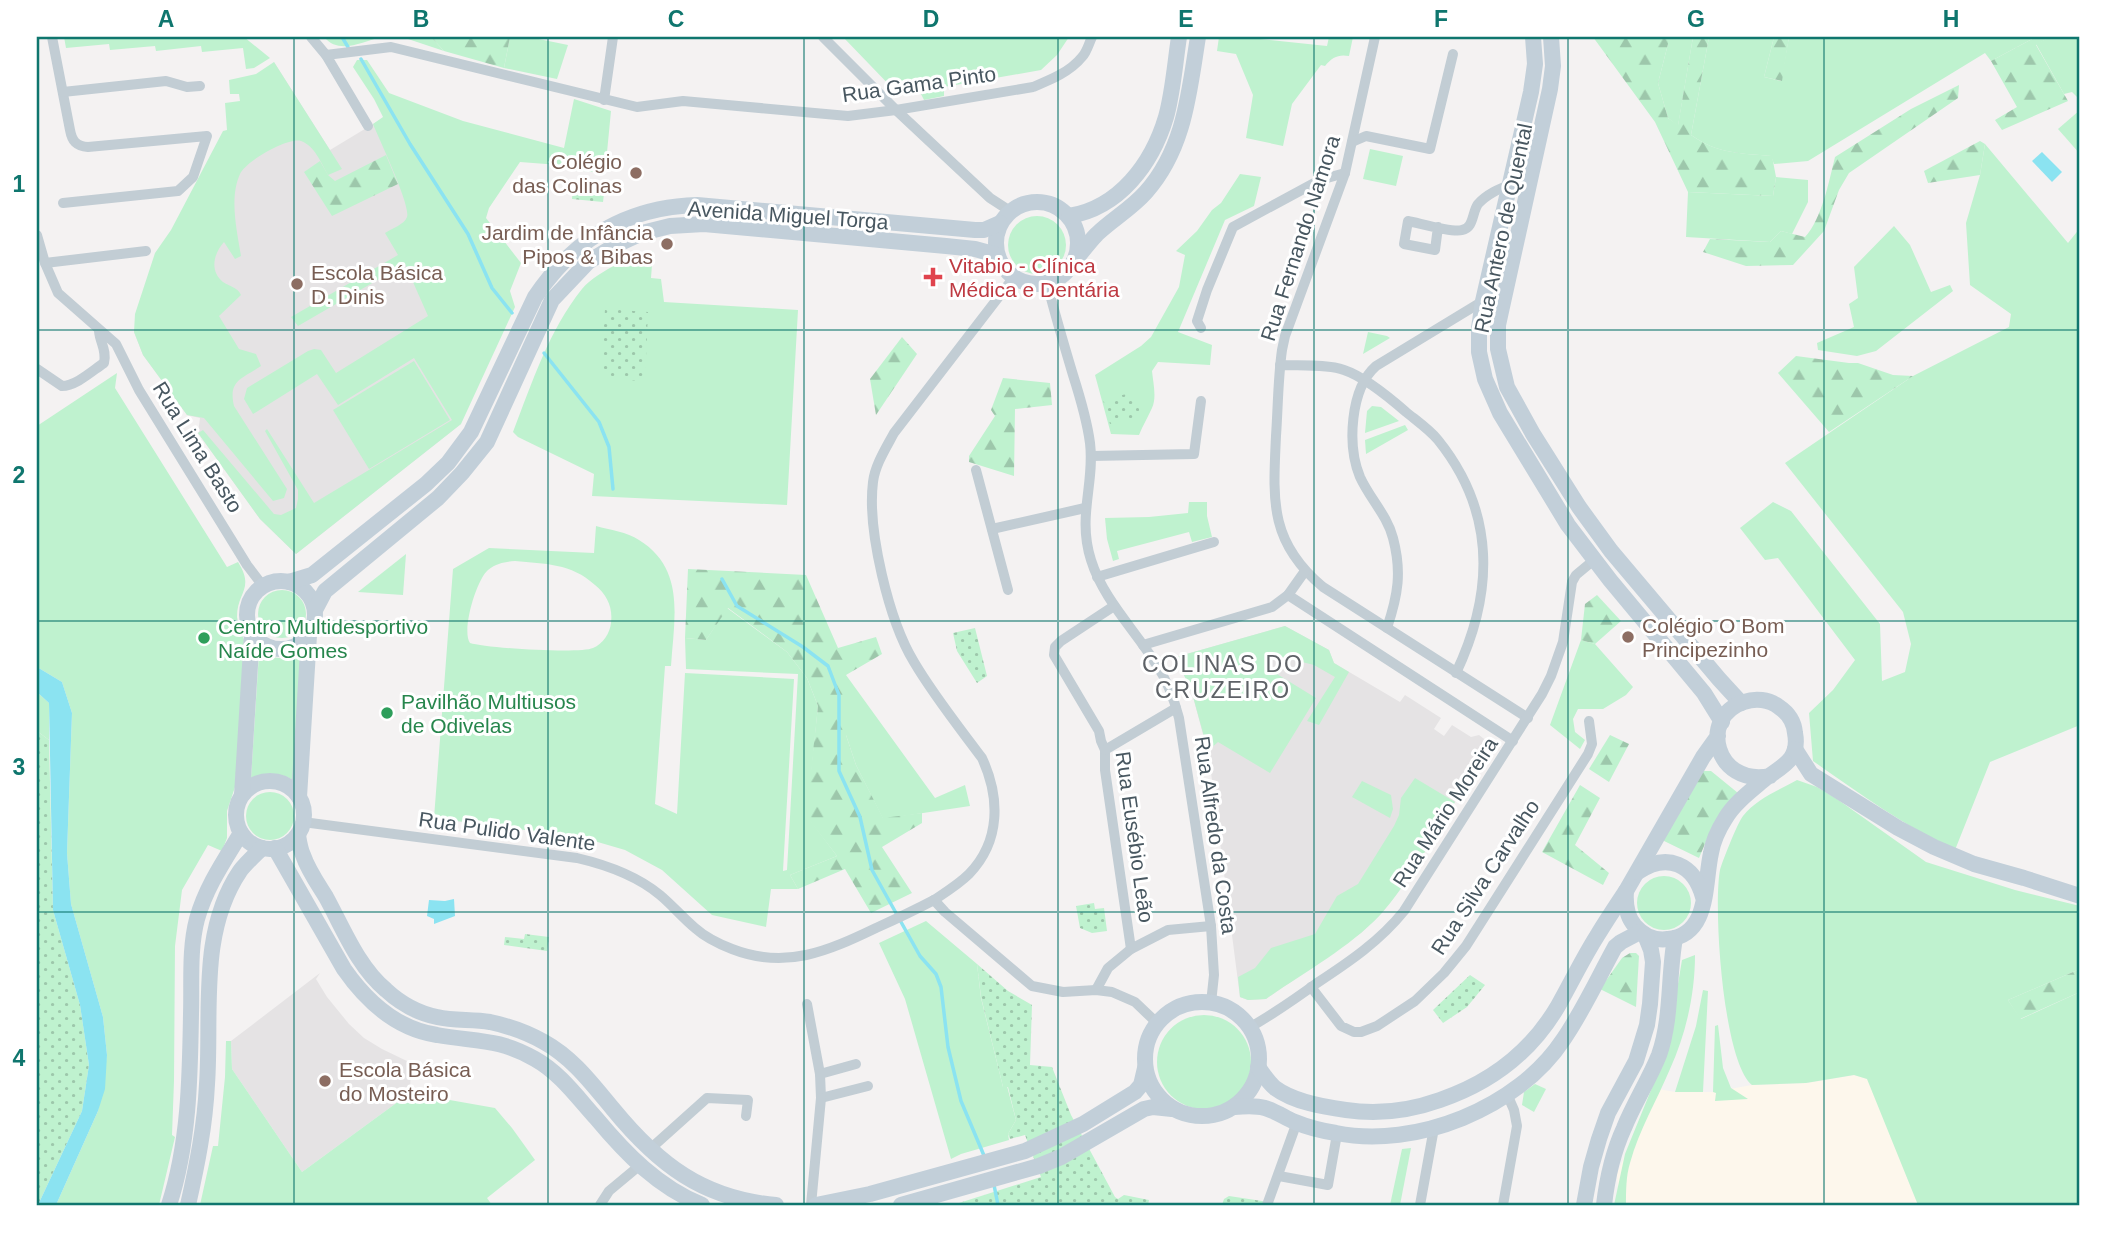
<svg xmlns="http://www.w3.org/2000/svg" width="2117" height="1242" font-family="Arial,sans-serif">
  <defs>
    <pattern id="forest-firs" width="22" height="20" patternUnits="userSpaceOnUse" patternTransform="scale(1.75)"><rect width="22" height="20" fill="#bff2cf"/><path d="M5 1l3.5 6h-7zM16 11l3.5 6h-7z" fill="#9dc7ab"/></pattern>
    <pattern id="park-dots" width="8" height="8" patternUnits="userSpaceOnUse" patternTransform="scale(1.75)"><rect width="8" height="8" fill="#bff2cf"/><path d="M2 2h.1M6 6h.1" fill="none" stroke="#9dc7ab" stroke-width="1.8" stroke-linecap="round"/></pattern>
  </defs>
  <rect width="100%" height="100%" fill="#f4f2f2"/>
  <!-- commercial -->
  <path fill="#fdf7ec" d="M1854,1075L1868,1079L1918,1205H1619L1617,1174L1653,1088L1675,1092H1713L1752,1085L1806,1083Z"/>
  <!-- education -->
  <g fill="#e5e3e4">
    <path d="M274,62L330,150L383,118L426,208L461,424L296,554L260,519L198,433L200,418L187,415L143,355L134,332Z"/>
    <path d="M1285,626L1329,650L1334,663L1400,702L1405,695L1441,718L1434,729L1444,736L1452,725L1471,737L1479,735L1488,742L1489,748L1398,892L1382,913L1361,933L1266,999L1248,1000L1240,997L1209,757L1192,693L1176,657Z"/>
    <path d="M320,973L316,979L327,997L349,1024L364,1038L382,1049L411,1063L410,1093L302,1172L232,1069L231,1041Z"/>
  </g>
  <!-- green -->
  <g fill="#bff2cf" fill-rule="evenodd">
    <path d="M64,37H244L270,58L254,68L246,69L243,48L202,52L201,46L156,51L155,46L110,50L109,44L66,48Z"/>
    <path d="M324,37H381C362,42 339,55 324,37Z"/>
    <path d="M402,37H431L444,51Z"/>
    <path d="M510,37H529L568,45L557,79L504,68Z"/>
    <path d="M843,37H1069L1057,55L1041,70L944,87V96L924,100L920,92L906,94L896,92Z"/>
    <path d="M1219,37H1242L1327,46L1329,37H1353L1349,56C1339,54 1332,57 1325,66L1321,65L1292,104L1283,146L1246,138L1253,95L1236,54L1217,51Z"/>
    <path d="M1668,37H1693L1678,126L1668,118L1658,83L1668,44Z"/>
    <path d="M1709,37H1774L1764,77L1781,81L1789,37H2036L1991,61L1985,53L1808,161L1774,164L1771,156C1739,153 1718,154 1691,135Z"/>
    <path d="M2050,37H2080V100L2072,92L2064,94L2036,44Z"/>
    <path d="M357,60H367L389,93L463,121L564,148L574,99L611,111L605,173L572,170V166L520,162L489,208L486,218L521,263L510,291L515,307L461,424L296,554L260,519L198,433L203,430L274,514L281,515L296,508L298,499V490L265,431L267,429L314,503L452,420L414,358L338,405L317,374L253,414L244,399L247,388L308,351L314,349L321,350L336,373L428,316L405,264L298,326L291,317L398,255L385,233C391,229 405,224 407,217C411,206 379,139 373,124L383,117L374,99L353,67Z"/>
    <path d="M274,62L342,169L328,175C321,163 315,146 301,141C288,137 246,161 240,174C229,198 237,231 241,256L235,259L224,242C214,253 209,271 223,282C231,287 237,287 241,295L219,316L239,349L256,354L261,366C242,379 228,380 234,406L287,489L284,498L273,501L204,418L187,415L143,355L134,332L135,314L155,253L171,230L223,131L227,130L225,103L240,101L239,94H230L229,80L256,74Z"/>
    <path d="M2080,110V154L2058,129Z"/>
    <path d="M1985,144L2068,243L2080,228V725L1990,762L1955,850C1904,826 1859,793 1813,761L1809,713L1833,690L1855,660L1778,558L1765,560L1740,528L1773,502L1791,511L1880,624L1882,681L1905,672L1911,644L1903,612L1785,463L1913,376L2009,327L2011,314L1970,285L1966,223L1980,175Z"/>
    <path d="M1370,149L1403,156L1396,186L1363,179Z"/>
    <path d="M1240,174L1261,177L1254,206L1225,220L1178,332L1212,345L1210,365L1158,362L1152,371C1153,382 1157,398 1152,408C1148,417 1143,425 1139,435L1111,434L1095,375L1141,346L1151,337L1179,287L1185,255L1176,251L1197,231L1212,210L1221,203Z"/>
    <path d="M1776,177L1808,180V202L1792,234L1781,231L1770,242L1686,237L1688,192L1773,196Z"/>
    <circle cx="1037" cy="245" r="29"/>
    <path d="M1894,226L1910,245L1931,292L1950,285L1953,291L1876,351L1857,356L1818,350L1817,343L1854,327L1849,304L1858,298L1854,267Z"/>
    <path d="M653,251L651,278L661,279L664,302L798,310L787,505L592,496L594,474L518,437L513,432C532,383 549,330 582,289C590,279 606,270 617,264C630,257 638,252 653,251Z"/>
    <path d="M1368,332L1387,336L1390,338L1363,354Z"/>
    <path d="M414,361L450,420L369,469L333,410Z"/>
    <path d="M117,373L115,388L227,567L238,562C255,589 237,592 237,617C238,625 241,632 244,640L236,784L227,811V838L222,851L208,845L182,890L175,946L174,1081L172,1135L175,1137L159,1205H56L98,1111L107,1055L103,1017L71,904L67,853L72,713L62,682L37,667V426Z"/>
    <path d="M1372,406L1381,407L1399,421L1365,433L1367,411Z"/>
    <path d="M1405,425L1408,430L1366,454L1365,440Z"/>
    <path d="M1189,502H1207V516L1212,537L1192,542L1189,532L1117,551L1119,559L1113,561L1107,539L1105,518L1149,517L1188,513Z"/>
    <path d="M596,526C610,530 627,532 639,540C686,569 674,619 671,666H665L655,804L677,814L685,673L794,679L783,871L787,870L798,674L686,669L685,638L706,640L727,608L787,652L807,678L818,706L807,816L837,856L790,875L798,889H771L766,927L712,915L662,870L625,850L584,838L434,818L453,569L489,548L594,553ZM515,561C545,564 571,563 595,585C607,595 613,607 611,623C610,633 603,644 593,648C580,654 485,648 470,643C461,630 477,579 488,570C497,563 505,562 515,561Z"/>
    <path d="M406,554L403,595L358,592Z"/>
    <circle cx="282" cy="614" r="24"/>
    <path d="M1285,626L1329,650L1334,663L1349,672L1319,725L1307,721L1335,677L1314,665L1278,656L1264,666L1316,698L1270,773L1218,742L1208,751L1192,693L1176,657Z"/>
    <path d="M1581,640L1595,644L1633,687L1626,695L1603,709H1578L1573,719L1575,732L1585,740L1580,749L1550,725Z"/>
    <path d="M259,653C273,659 285,660 301,655L293,780C279,772 266,772 251,778Z"/>
    <path d="M846,675L935,798L965,785L970,806L883,819L856,765L846,735Z"/>
    <path d="M37,692L49,703V740L37,731Z"/>
    <path d="M1415,778L1455,802C1433,837 1407,886 1380,915C1349,948 1303,973 1266,999L1248,1000L1240,997L1238,977L1255,968L1271,948L1315,934L1337,896L1358,884L1394,826L1399,815L1401,798Z"/>
    <path d="M1797,780L1817,787L1837,799L1926,862L2015,890L2080,906V969L2008,1000L2021,1019L2080,992V1205H1918L1867,1079L1854,1075L1806,1083L1752,1085C1723,1062 1713,907 1720,870C1722,862 1738,822 1743,816C1756,799 1779,790 1797,780Z"/>
    <path d="M1362,781L1391,795L1393,809L1390,818L1352,797Z"/>
    <circle cx="270" cy="816" r="24"/>
    <circle cx="1664" cy="903" r="27"/>
    <path d="M926,921L977,964L981,998L1003,1087L1007,1086L1016,1120L1008,1134L1009,1140L961,1154L951,1159L905,999L879,943Z"/>
    <path d="M1695,955C1695,994 1686,1034 1670,1069C1657,1100 1639,1130 1630,1163C1626,1176 1626,1191 1626,1205H1614L1625,1154L1662,1063L1668,1044L1682,960Z"/>
    <path d="M1703,990L1708,991L1703,1092H1675L1696,1026Z"/>
    <circle cx="1204" cy="1062" r="47"/>
    <path d="M1718,1025L1723,1068L1731,1088L1748,1099L1715,1101L1716,1093L1713,1092L1715,1026Z"/>
    <path d="M226,1041H231L232,1069L302,1172L410,1093L495,1108L512,1128L535,1160L487,1198L492,1205H200L213,1146H218L225,1077Z"/>
    <path d="M1535,1084L1546,1089L1534,1112L1522,1105L1524,1092Z"/>
    <path d="M1411,1148L1400,1205H1390L1402,1149Z"/>
  </g>
  <!-- forest -->
  <g fill="url(#forest-firs)">
    <path d="M431,37H510L504,68L444,51Z"/>
    <path d="M1593,37H1668V44L1658,83L1668,118L1678,125L1693,37H1709L1691,135C1718,154 1740,153 1772,156L1776,177L1773,196L1688,192L1655,122Z"/>
    <path d="M1774,37H1789L1782,81L1764,77Z"/>
    <path d="M2036,37H2050L2036,45L2068,101L2002,130L1995,120L2017,107L1991,61Z"/>
    <path d="M1959,85L1958,98L1849,173L1839,190L1824,231L1793,265L1746,266L1703,252L1710,239L1770,242L1781,231L1805,237C1822,219 1829,181 1835,157L1911,109Z"/>
    <path d="M1980,141L1985,144L1980,175L1928,183L1924,171Z"/>
    <path d="M386,155L398,184L332,216L304,172L320,161L328,175L335,181Z"/>
    <path d="M902,337L917,354L876,415L870,379Z"/>
    <path d="M1796,356L1849,363H1858L1893,375L1913,376L1829,432L1778,373Z"/>
    <path d="M1003,378L1050,383L1052,405L1015,409L1014,476L969,462V456L995,416L991,410Z"/>
    <path d="M688,569L806,575L838,648L876,637L882,654L846,675V735L856,765L883,818L922,813V823L882,847L912,893L871,913L845,869L798,889L790,875L837,856L806,816L818,706L807,678L787,652L728,608L706,640L685,638Z"/>
    <path d="M1597,595L1621,621L1595,644L1581,640L1585,604Z"/>
    <path d="M1610,735L1629,744L1609,782L1589,769Z"/>
    <path d="M1702,771H1711L1738,793L1710,832L1699,858L1662,840Z"/>
    <path d="M1580,785L1600,798L1575,845L1609,873L1603,885L1542,852Z"/>
    <path d="M1630,953H1636L1639,956L1636,1007L1600,989L1622,958Z"/>
    <path d="M2080,969V992L2020,1019L2008,1000Z"/>
  </g>
  <!-- park -->
  <g fill="url(#park-dots)">
    <path d="M573,182L605,185L603,202L572,199Z"/>
    <path d="M605,309L648,312L645,381L601,379Z"/>
    <path d="M1134,392L1141,416L1110,424L1103,400Z"/>
    <path d="M975,628L987,676L977,683L957,651L953,633Z"/>
    <path d="M37,731L49,740L53,910L80,1005L89,1065L82,1111L38,1205Z"/>
    <path d="M1094,903L1095,909L1104,908L1107,931L1092,933L1080,928L1076,906Z"/>
    <path d="M525,934L549,937L547,951L504,945L505,937L524,939Z"/>
    <path d="M977,964L1008,991L1032,1005L1030,1065L1052,1067L1071,1115L1115,1197L1118,1199L1124,1195L1149,1200L1148,1205H959V1203L1041,1177L1025,1135L1010,1139L1008,1134L1016,1120L1008,1087H1003L981,997Z"/>
    <path d="M1470,975L1485,985L1467,1007L1443,1023L1433,1010Z"/>
    <path d="M1229,1196L1282,1204V1205H1222L1224,1199Z"/>
  </g>
  <!-- water -->
  <g fill="#8be3f1">
    <path d="M2042,152L2062,172L2052,182L2032,161Z"/>
    <path d="M37,667L62,682L72,713L67,853L71,904L103,1017L107,1055L105,1089L98,1111L56,1205H38L82,1111L89,1065L80,1005L53,910L49,703L37,692Z"/>
    <path d="M454,899L455,916L434,924V919L427,916L429,900L445,901Z"/>
  </g>
  <g fill="none" stroke-linecap="round" stroke-linejoin="round">
    <!-- stream -->
    <g stroke="#8be3f1" stroke-width="3.5">
      <path d="M342,37L348,47"/>
      <path d="M361,59L410,144L468,234L492,288L512,313"/>
      <path d="M544,353L599,422L609,447L613,489"/>
      <path d="M722,579L737,606L803,647L828,666L839,695V771L860,817L872,870L920,956L936,974L941,987L948,1047L961,1101L985,1158"/>
      <path d="M994,1185L998,1205"/>
    </g>
    <!-- street -->
    <g stroke="#c2cdd4" stroke-width="10">
      <path d="M52,37L70,130C72,141 76,146 88,147L207,136L193,177L178,191L63,203"/>
      <path d="M311,37L326,55L368,126"/>
      <path d="M823,37L896,110L990,198L1010,211"/>
      <path d="M1375,37L1345,173L1285,336L1282,350C1278,378 1278,407 1276,436C1273,500 1269,542 1323,587L1528,718"/>
      <path d="M326,55L391,47L637,107L683,101L848,116L896,110L1033,87C1050,80 1070,72 1082,57C1087,52 1089,43 1092,37"/>
      <path d="M63,92L166,81L187,87L200,86"/>
      <path d="M604,100L613,37"/>
      <path d="M1352,142L1366,136L1430,149L1453,54"/>
      <path d="M1438,227L1435,250L1404,244L1408,221C1419,223 1453,233 1462,230C1474,228 1472,212 1478,204C1487,194 1499,189 1511,184"/>
      <path d="M37,235L45,263L58,293L116,344L139,390L247,565L263,586"/>
      <path d="M45,263L146,251"/>
      <path d="M1047,283C1055,314 1064,345 1073,375C1080,397 1087,420 1090,443C1095,484 1077,516 1091,560C1103,599 1135,630 1156,664C1167,680 1174,699 1179,718L1211,926L1214,975L1211,1003"/>
      <path d="M1201,328L1197,321L1207,290L1233,227L1320,180L1345,173"/>
      <path d="M1280,365C1299,366 1327,364 1344,370C1365,377 1390,398 1406,412C1417,421 1430,430 1438,440C1496,512 1494,593 1456,673"/>
      <path d="M37,369L62,386C76,386 92,371 104,363C107,350 100,343 99,331"/>
      <path d="M1091,456L1194,454L1201,401"/>
      <path d="M976,470L1008,590"/>
      <path d="M992,529L1085,508"/>
      <path d="M1097,577L1214,542"/>
      <path d="M1288,595L1513,741"/>
      <path d="M1114,606L1061,641L1055,647L1054,655L1099,731L1101,741L1105,750V770L1131,949"/>
      <path d="M1387,628C1398,595 1402,572 1393,538C1387,515 1370,499 1360,477C1347,446 1350,389 1376,366L1483,301"/>
      <path d="M1143,645L1272,607L1288,595L1305,571"/>
      <path d="M1105,750L1176,708"/>
      <path d="M303,822L577,858C607,865 636,875 660,895C672,905 682,917 695,928C705,937 719,944 732,949C786,970 828,951 876,928C896,919 915,910 934,900L945,912L1032,986L1063,992L1096,990L1112,992L1135,1002L1157,1023"/>
      <path d="M934,900C946,892 959,884 969,874C1001,841 1000,797 982,758C959,727 934,696 914,662C889,621 867,530 873,482C875,465 886,448 894,433L1014,277"/>
      <path d="M1311,987L1341,1026L1354,1032H1361L1377,1026L1415,1001L1444,973L1466,946L1588,754L1592,744L1589,721"/>
      <path d="M1096,990L1108,968L1131,949L1168,930L1211,926"/>
      <path d="M807,1004L820,1074"/>
      <path d="M1249,1028C1273,1014 1295,999 1317,983C1349,962 1380,941 1404,911L1542,694L1551,676L1563,642L1572,582L1576,575L1594,560"/>
      <path d="M856,1064L820,1074L821,1098L868,1086"/>
      <path d="M649,1150L707,1098L748,1100L746,1116"/>
      <path d="M1279,1176L1328,1185L1337,1134"/>
      <path d="M600,1205L609,1191L639,1166"/>
      <path d="M811,1205L821,1098"/>
      <path d="M1267,1205L1297,1122"/>
      <path d="M1420,1205L1434,1128"/>
      <path d="M1503,1205L1517,1126L1514,1110L1507,1094"/>
    </g>
    <!-- secondary -->
    <g stroke="#c2cfd9" stroke-width="16">
      <path d="M1533,37L1535,64L1531,92L1483,301L1479,328V352L1485,379L1500,413L1568,525L1610,580L1704,693L1722,722"/>
      <path d="M1551,37L1553,66L1550,89L1498,325V349L1507,387L1533,434L1579,507L1611,551L1719,679L1741,703"/>
      <circle cx="1037" cy="243" r="41"/>
      <path d="M1069,216C1119,208 1152,164 1166,117C1173,92 1175,63 1179,37"/>
      <path d="M1073,263C1081,253 1089,242 1097,234C1113,219 1132,208 1146,192C1185,148 1189,92 1198,37"/>
      <circle cx="281" cy="615" r="34"/>
      <path d="M289,582L312,575L426,484L448,463L471,432L535,297C574,239 626,207 697,205L975,230H984L1000,223"/>
      <path d="M315,610L325,591L438,498L462,473L487,442L552,300L588,262L616,245L642,233L670,226L704,224L946,246L975,249L997,255"/>
      <path d="M1718,736L1703,757L1626,891C1625,904 1626,916 1635,926C1643,935 1655,941 1668,939C1710,935 1704,884 1711,853C1713,841 1718,830 1725,819C1734,803 1752,790 1766,778C1783,766 1800,759 1795,733C1794,722 1788,713 1779,707C1769,699 1755,698 1744,702C1698,717 1715,787 1770,776"/>
      <path d="M1795,749L1811,774L1898,828L1934,847L1974,864L2024,878L2080,896"/>
      <circle cx="270" cy="815" r="34"/>
      <path d="M242,795L252,633"/>
      <path d="M299,797L309,635"/>
      <path d="M298,835C299,841 300,849 303,855C308,870 318,884 326,897C343,928 358,967 386,990C400,1003 418,1013 437,1017C454,1021 472,1019 490,1022C509,1026 528,1033 544,1042C573,1058 592,1084 613,1109C658,1164 703,1199 776,1205"/>
      <path d="M275,848L344,969C367,1002 397,1029 437,1035C476,1042 498,1038 535,1059C560,1073 577,1097 596,1118C626,1154 658,1187 702,1205"/>
      <path d="M1638,872C1667,852 1694,864 1703,897"/>
      <circle cx="1202" cy="1059" r="57"/>
      <path d="M1258,1067C1263,1074 1268,1082 1275,1088C1294,1102 1323,1107 1346,1110C1379,1115 1409,1111 1440,1100C1490,1083 1531,1052 1558,1006C1571,983 1583,958 1597,936C1606,921 1616,906 1626,891"/>
      <path d="M1234,1107C1244,1106 1255,1105 1265,1108C1276,1111 1285,1118 1295,1122C1307,1127 1323,1131 1336,1133C1416,1149 1518,1108 1563,1040C1583,1011 1598,978 1615,947L1621,942L1640,932"/>
      <path d="M169,1205C189,1144 190,1078 191,1014C192,983 189,949 197,919C206,887 224,861 241,833"/>
      <path d="M188,1205C197,1165 205,1126 207,1084C212,1014 198,933 240,871C246,863 255,855 262,848"/>
      <path d="M816,1205L870,1194L1025,1151L1083,1124L1135,1092L1141,1085L1145,1068"/>
      <path d="M901,1205L1039,1166L1061,1157L1144,1109L1153,1107L1172,1109"/>
      <path d="M1584,1205L1591,1167L1599,1139L1608,1113L1636,1061L1647,1025L1650,1004L1653,962L1651,950L1645,935"/>
      <path d="M1604,1205C1607,1179 1613,1152 1624,1128C1634,1103 1649,1080 1659,1055C1672,1018 1668,977 1675,938"/>
    </g>
  </g>
  <!-- grid -->
  <path fill="none" stroke="#0f766e" stroke-width="2" stroke-opacity="0.55" d="M294,37V1205M548,37V1205M804,37V1205M1058,37V1205M1314,37V1205M1568,37V1205M1824,37V1205M37,330H2080M37,621H2080M37,912H2080"/>
  <!-- markers -->
  <g fill="#8d6e63" stroke="#fff" stroke-width="2.5">
    <circle cx="636" cy="173" r="7"/>
    <circle cx="667" cy="244" r="7"/>
    <circle cx="297" cy="284" r="7"/>
    <circle cx="1628" cy="637" r="7"/>
    <circle cx="325" cy="1081" r="7"/>
  </g>
  <path fill="#e0444e" stroke="#fff" stroke-width="2.5" d="M929.5 266.5h7v7h7v7h-7v7h-7v-7h-7v-7h7z"/>
  <g fill="#2e9e5b" stroke="#fff" stroke-width="2.5">
    <circle cx="204" cy="638" r="7"/>
    <circle cx="387" cy="713" r="7"/>
  </g>
  <g text-anchor="middle" dominant-baseline="central" stroke-width="6" stroke-linejoin="round" paint-order="stroke">
    <!-- street labels -->
    <g font-size="21" fill="#485760" stroke="#fff">
      <text transform="translate(919 84) rotate(-8)">Rua Gama Pinto</text>
      <text transform="translate(788 215) rotate(4)">Avenida Miguel Torga</text>
      <text transform="translate(1503 228) rotate(-78)">Rua Antero de Quental</text>
      <text transform="translate(1300 238) rotate(-72)">Rua Fernando Namora</text>
      <text transform="translate(198 447) rotate(58)">Rua Lima Basto</text>
      <text transform="translate(1445 812) rotate(-57)">Rua Mário Moreira</text>
      <text transform="translate(507 831) rotate(8)">Rua Pulido Valente</text>
      <text transform="translate(1216 835) rotate(82)">Rua Alfredo da Costa</text>
      <text transform="translate(1135 837) rotate(82)">Rua Eusébio Leão</text>
      <text transform="translate(1485 877) rotate(-57)">Rua Silva Carvalho</text>
    </g>
    <!-- education labels -->
    <g font-size="21" fill="#785e54" stroke="#fff" text-anchor="start">
      <text x="622" y="161" text-anchor="end">Colégio<tspan x="622" dy="24">das Colinas</tspan></text>
      <text x="653" y="232" text-anchor="end">Jardim de Infância<tspan x="653" dy="24">Pipos &amp; Bibas</tspan></text>
      <text x="311" y="272">Escola Básica<tspan x="311" dy="24">D. Dinis</tspan></text>
      <text x="1642" y="625">Colégio O Bom<tspan x="1642" dy="24">Principezinho</tspan></text>
      <text x="339" y="1069">Escola Básica<tspan x="339" dy="24">do Mosteiro</tspan></text>
    </g>
    <!-- health labels -->
    <g font-size="21" fill="#be3a42" stroke="#fff" text-anchor="start">
      <text x="949" y="265">Vitabio - Clínica<tspan x="949" dy="24">Médica e Dentária</tspan></text>
    </g>
    <!-- leisure labels -->
    <g font-size="21" fill="#27864d" stroke="#fff" text-anchor="start">
      <text x="218" y="626">Centro Multidesportivo<tspan x="218" dy="24">Naíde Gomes</tspan></text>
      <text x="401" y="701">Pavilhão Multiusos<tspan x="401" dy="24">de Odivelas</tspan></text>
    </g>
    <!-- neighbourhood labels -->
    <g font-size="23" letter-spacing="2" fill="#5e6267" stroke="#fff">
      <text x="1223" y="664">COLINAS DO<tspan x="1223" dy="26">CRUZEIRO</tspan></text>
    </g>
  </g>
  <!-- border -->
  <rect width="2117" height="1242" fill="none" stroke="#ffffff" stroke-width="77"/>
  <rect x="38" y="38" width="2040" height="1166" fill="none" stroke="#0f766e" stroke-width="2.5"/>
  <g font-size="23" text-anchor="middle" font-weight="bold" fill="#0f766e">
    <text x="166" y="27">A</text>
    <text x="421" y="27">B</text>
    <text x="676" y="27">C</text>
    <text x="931" y="27">D</text>
    <text x="1186" y="27">E</text>
    <text x="1441" y="27">F</text>
    <text x="1696" y="27">G</text>
    <text x="1951" y="27">H</text>
    <text x="19" y="192">1</text>
    <text x="19" y="483">2</text>
    <text x="19" y="775">3</text>
    <text x="19" y="1066">4</text>
  </g>
</svg>
